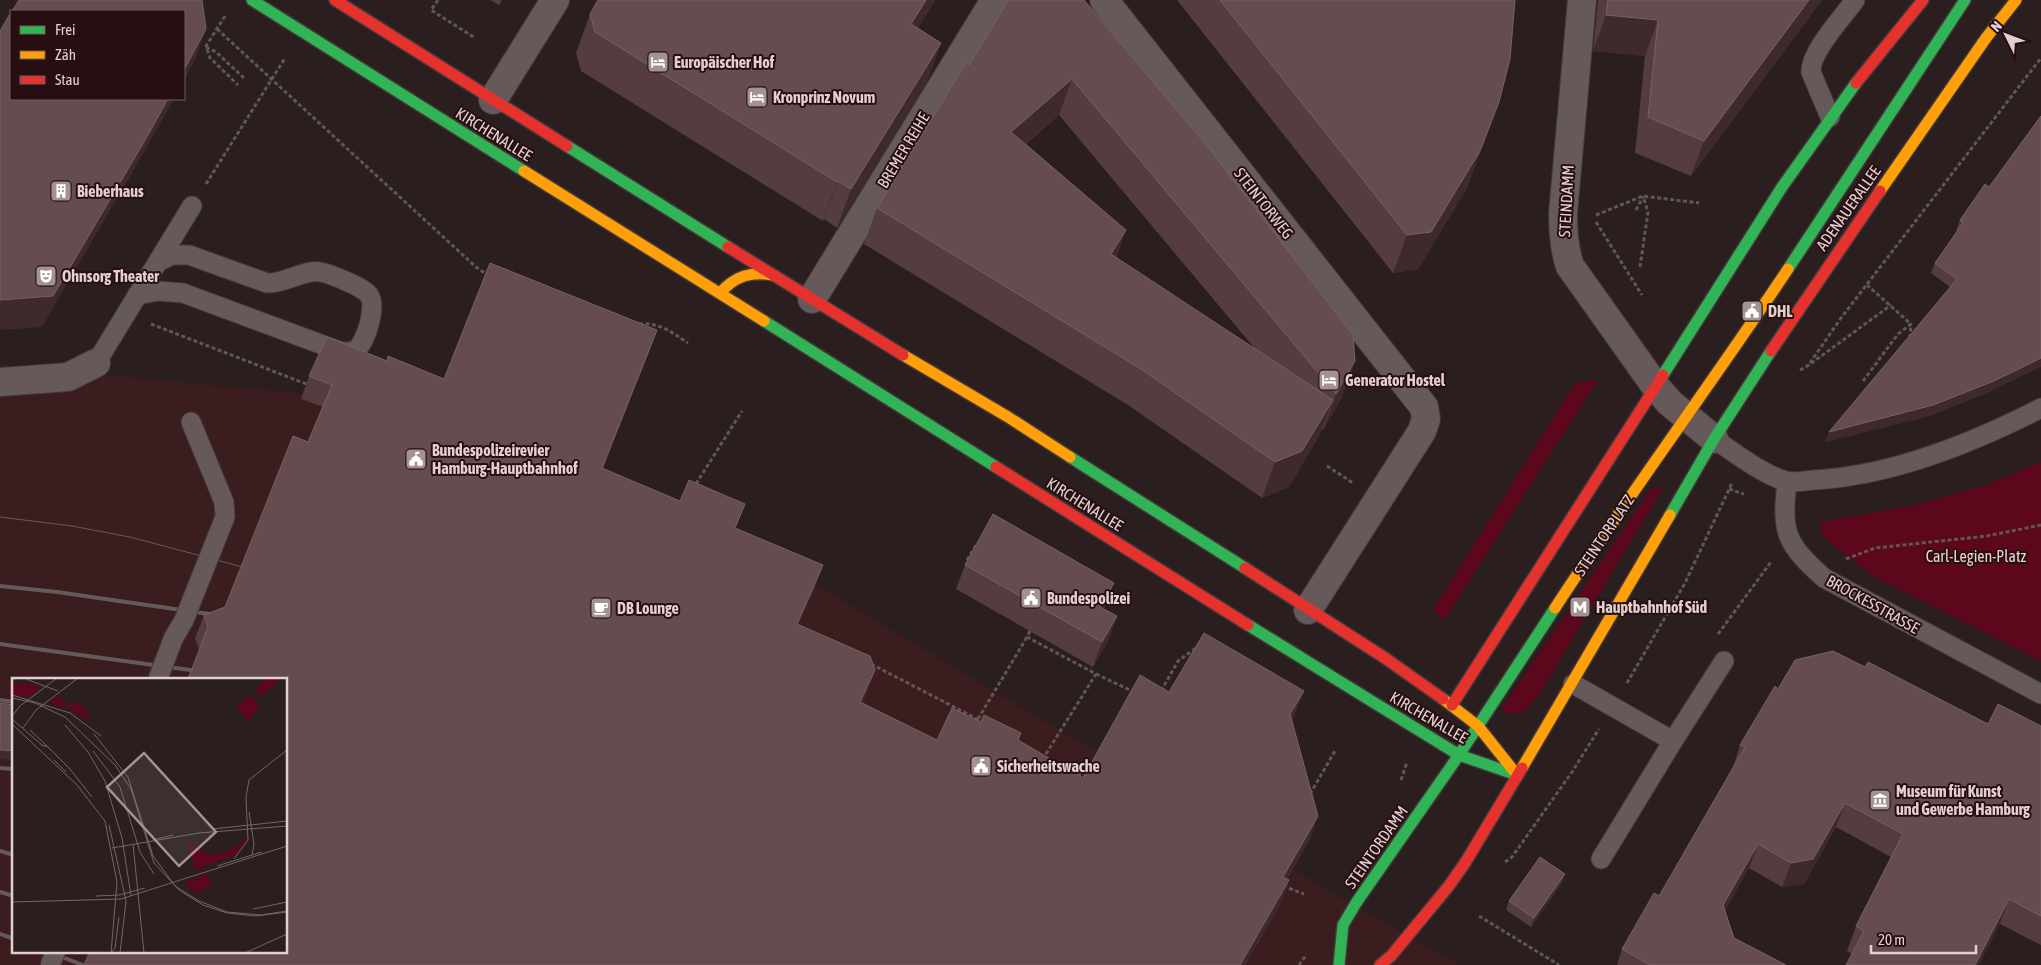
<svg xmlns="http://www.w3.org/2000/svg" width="2041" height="965" font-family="'Asap Condensed',sans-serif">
  <rect width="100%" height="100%" fill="#2b1e1f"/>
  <!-- built -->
  <path fill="#3b1d1f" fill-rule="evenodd" d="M535,308L649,353L596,487L611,493H662L1336,895L1459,965H0V365L434,406ZM14,679H286V951H14Z"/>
  <!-- green -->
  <g fill="#5d071d">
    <path d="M1598,380L1444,620L1433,610L1575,383Z"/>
    <path d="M2041,462V661L1873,576L1823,537L1820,522L1917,505L1988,484Z"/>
    <path d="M1659,487L1663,488L1539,694C1529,707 1519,721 1501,710L1631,518L1651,489Z"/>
  </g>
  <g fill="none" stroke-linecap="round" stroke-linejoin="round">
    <!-- lane casing -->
    <g stroke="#44393a" stroke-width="21">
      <g id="lane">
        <path d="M1830,117L1811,72C1810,52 1843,17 1855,0"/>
        <path d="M137,295L158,291L183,293L342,352C348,352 352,353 357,349C366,341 377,306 369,295C363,287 331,274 320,272C305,269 284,284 267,283L189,255H172L158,262"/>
        <path d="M96,363L192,206"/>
        <path d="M191,422L224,502L225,517"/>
        <path d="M1714,439C1734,452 1763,475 1786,481C1794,483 1805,481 1813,480C1890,476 1973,443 2041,408"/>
        <path d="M1787,482C1781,533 1786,544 1824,578L2041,694"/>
        <path d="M1573,684L1673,741L1601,859"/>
        <path d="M1673,741L1724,661"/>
      </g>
    </g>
    <!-- street casing -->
    <g stroke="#44393a" stroke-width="30">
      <g id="street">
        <path d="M1104,0L1424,407L1426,419L1422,431L1308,610"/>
        <path d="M1582,0L1563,214C1563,233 1564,249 1570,266L1656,387L1670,403L1714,439"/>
        <path d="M493,100L555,0"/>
        <path d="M812,299L995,0"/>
        <path d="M0,382L68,377L96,363"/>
      </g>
    </g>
    <!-- fast casing -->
    <g stroke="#44393a" stroke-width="14">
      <g id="fast">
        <path d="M252,0L524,171"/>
        <path d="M567,146L728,247"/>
        <path d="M1788,269L1965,0"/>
        <path d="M764,321L996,467"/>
        <path d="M1663,375L1782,187L1856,83"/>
        <path d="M1070,457L1245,568"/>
        <path d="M1670,515L1714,439L1771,351"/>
        <path d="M1248,625L1459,755L1517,775"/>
        <path d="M1339,965L1343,925L1356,903L1459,755L1555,608"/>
      </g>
    </g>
    <!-- slow casing -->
    <g stroke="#44393a" stroke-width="14">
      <g id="slow">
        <path d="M524,171L764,321"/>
        <path d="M1880,191L1986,38L2016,0"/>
        <path d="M720,293C735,276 751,271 773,275"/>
        <path d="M903,355L1008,417L1070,457"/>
        <path d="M1555,608C1630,493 1712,383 1788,269"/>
        <path d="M1443,699L1478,726L1517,775"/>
        <path d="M1522,768L1670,515"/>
      </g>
    </g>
    <!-- jam casing -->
    <g stroke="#44393a" stroke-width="14">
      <g id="jam">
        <path d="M335,0L567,146"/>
        <path d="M1856,83L1923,0"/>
        <path d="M728,247L903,355"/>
        <path d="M1771,351L1880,191"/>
        <path d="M996,467L1248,625"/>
        <path d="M1245,568L1385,658L1443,699"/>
        <path d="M1452,705L1663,375"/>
        <path d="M1380,965L1391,956L1448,887L1465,863L1522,768"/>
      </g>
    </g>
    <!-- path -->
    <g stroke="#615656" stroke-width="3" stroke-dasharray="4 2.5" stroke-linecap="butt">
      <path d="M438,0L431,10L475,38"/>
      <path d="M225,16L206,46L210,58L238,85"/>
      <path d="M217,29L476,267L488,275"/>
      <path d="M206,47L216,52L244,78"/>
      <path d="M206,184L285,58"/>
      <path d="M1636,210L1643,197"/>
      <path d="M1596,215L1643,196L1699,203"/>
      <path d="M1596,222L1642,295"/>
      <path d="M1640,267L1648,212L1643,196"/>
      <path d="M151,324L309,385"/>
      <path d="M639,324C659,322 671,332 688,343"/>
      <path d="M1910,338L1911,325"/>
      <path d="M1810,363L1841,318L2041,58"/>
      <path d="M1800,370L1809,365L1891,305"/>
      <path d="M1863,381L1898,334L1911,324L1867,285"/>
      <path d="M1327,466L1353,483"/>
      <path d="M696,484L742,411"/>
      <path d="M1729,489L1744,494"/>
      <path d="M1846,559L1875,548L1987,536L2041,525"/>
      <path d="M967,560L977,544L979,545"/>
      <path d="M1030,631L1027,637L1096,674L1044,757"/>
      <path d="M1718,634L1771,562"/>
      <path d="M871,664L983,722"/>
      <path d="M1096,674L1134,692"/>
      <path d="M1627,683L1685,583L1732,483"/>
      <path d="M1161,691L1178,661L1196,648"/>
      <path d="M978,719L1027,637"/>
      <path d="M1071,772L1087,776"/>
      <path d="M1401,780L1407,762"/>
      <path d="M1310,794L1335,751"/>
      <path d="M1505,862L1512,857L1572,772L1599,729"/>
      <path d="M1283,886L1304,894"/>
      <path d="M1479,916L1559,965"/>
      <path d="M1299,965L1307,954"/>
    </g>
    <!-- lane -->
    <use href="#lane" stroke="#65595a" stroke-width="19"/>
    <!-- street -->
    <use href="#street" stroke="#65595a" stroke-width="28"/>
    <!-- fast -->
    <use href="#fast" stroke="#30b455" stroke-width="11"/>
    <!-- slow -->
    <use href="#slow" stroke="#ff9f0a" stroke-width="11"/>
    <!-- jam -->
    <use href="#jam" stroke="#e5322d" stroke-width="11"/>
    <!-- tram -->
    <path stroke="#655a5b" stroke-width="1" d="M0,517L72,526L130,537L254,570"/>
    <!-- rail -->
    <g stroke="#655a5b" stroke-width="4">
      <path d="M0,586L57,592L223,616"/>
      <path d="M0,644L212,673L228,679"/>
      <path d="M0,700L14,702"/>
      <path d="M0,768L14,769"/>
      <path d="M0,851L14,855"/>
      <path d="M0,892L14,896"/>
      <path d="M0,934L14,939"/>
      <path d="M46,951L83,965"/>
    </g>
    <!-- lane-bridge casing -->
    <g stroke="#44393a" stroke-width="21" stroke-linecap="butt">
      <g id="lane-bridge">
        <path d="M158,679L173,639L184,620L225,517"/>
        <path d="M50,965L56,951"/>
      </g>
    </g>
    <!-- lane-bridge -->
    <use href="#lane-bridge" stroke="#65595a" stroke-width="19"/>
  </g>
  <!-- wall -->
  <g fill="#553c3f" fill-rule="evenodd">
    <path d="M490,0H502L499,5Z"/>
    <path d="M598,0H935L918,28L941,43L927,82L837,228L824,219L823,221L581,71L576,53L590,14Z"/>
    <path d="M1009,0L1355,361L1342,397L1323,430L1322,429L1319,436L1289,487L1262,498L1128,405L864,244L877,208L969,65ZM1059,115L1256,350L1116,258L1126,230L1026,144Z"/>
    <path d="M1177,0H1515L1485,139L1467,188L1418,269L1393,273Z"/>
    <path d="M1598,0H1822L1691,176L1635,153L1645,56L1593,51Z"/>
    <path d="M1985,184L1991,391L1929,416L1825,442L1950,287L1931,273L1935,263L1957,232L1956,231L1960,220Z"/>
    <path d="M657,330L603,469L736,528L815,588L798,624L867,693L862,703L937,740H1018L1083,778L1169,692L1295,714L1292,720L1310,839L1287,879L1289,880L1281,903L1245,965H84L286,951L199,649L195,638L204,615L225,607L308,442L323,407L301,399L309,376L387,361L444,379Z"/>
    <path d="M965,565L1105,607L1104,609L1117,616L1108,641L1093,667L956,589Z"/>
    <path d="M1865,667L1988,724L2041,726V945L2000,924L1852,954L1847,951L1856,926L1891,857L1836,827L1804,884L1782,887L1749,868L1725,910L1734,938L1786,965H1617L1622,949L1659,896L1732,770L1740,745L1778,689Z"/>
    <path d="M1562,883L1531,927L1506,910L1509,901Z"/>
  </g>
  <!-- shaded-wall -->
  <g fill="#3e292c">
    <path d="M926,0H935L897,63L911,24Z"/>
    <path d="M1809,0H1822L1691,176L1704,141Z"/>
    <path d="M1606,15L1658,20L1645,56L1593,51Z"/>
    <path d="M206,29L195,60L184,81V70Z"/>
    <path d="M941,43L927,82L837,228L851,189Z"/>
    <path d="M1072,79L1059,115L998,168L1011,132Z"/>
    <path d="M168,99H174L132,173L42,327L0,330V300Z"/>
    <path d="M1499,102L1467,188L1418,269L1393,273L1407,235Z"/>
    <path d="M838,181L824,219L823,221L837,182Z"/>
    <path d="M1126,230L1113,266L1111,254Z"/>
    <path d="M657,330L649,353L594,491L602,468Z"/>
    <path d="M2041,358V367L1991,391L1929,416L1825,442L1829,432Z"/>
    <path d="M1355,361L1342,397L1323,430L1336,394Z"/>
    <path d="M1333,400L1319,436L1289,487L1262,498L1275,462Z"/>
    <path d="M745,504L736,528L726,551L735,528Z"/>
    <path d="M823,565L815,588L788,647L797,624Z"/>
    <path d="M1114,583L1105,607L1091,631L1100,607Z"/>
    <path d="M1117,616L1108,641L1093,667L1102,642Z"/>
    <path d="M875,670L867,693L851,726L860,702Z"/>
    <path d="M1304,691L1295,714L1282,737L1290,714Z"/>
    <path d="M0,750L14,751V760L0,759Z"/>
    <path d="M1845,803L1836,827L1804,884L1782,887L1791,863Z"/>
    <path d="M1318,816L1310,839L1275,900L1283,877Z"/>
    <path d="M1758,844L1749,868L1714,929L1723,905Z"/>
    <path d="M1565,874L1562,883L1531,927L1534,918Z"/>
    <path d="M1289,880L1281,903L1245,965H1240Z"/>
    <path d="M2009,899L2000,924L1979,965H1975Z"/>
  </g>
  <!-- building -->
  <g fill="#644c4f" stroke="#786163">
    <path d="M19,0H202L206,29L184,70V11H12Z"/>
    <path d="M598,0H926L911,24L941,43L851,189L838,181L837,182L595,32L590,14Z"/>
    <path d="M1009,0H1084L1208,147L1353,335L1355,361L1336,394L1072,79L1011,132L1126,230L1111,254L1333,400L1302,451L1275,462L1141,369L877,208L966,63L969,65Z"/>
    <path d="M1220,0H1515L1510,59L1499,102L1480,151L1431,232L1407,235Z"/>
    <path d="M1608,0H1809L1704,141L1648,117L1658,20L1606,15Z"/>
    <path d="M11,12V99H168L144,142L53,296L0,300V31Z"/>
    <path d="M2041,116V358L1994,381L1933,405L1829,432L1957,279L1935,263L1963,223L1960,220L1985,184L1989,187Z"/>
    <path d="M490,263L657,330L602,468L680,501L689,480L745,504L735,528L823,565L797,624L870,656L875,670L860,702L937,740L952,708L981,722L984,715L1021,733L1018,740L1083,778L1140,675L1169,692L1204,633L1304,691L1290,714L1318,816L1283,877L1289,880L1240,965H84L90,951H286V679H188L208,627L204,615L225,607L293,436L308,442L332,385L309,376L327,337L387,361L388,356L444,379Z"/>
    <path d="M993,514L1114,583L1100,607L1117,616L1102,642L965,565Z"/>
    <path d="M1833,651L1865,667L1868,662L1988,724L1998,704L2041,726V916L2009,899L1975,965H1846L1864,931L1856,926L1903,834L1845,803L1813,859L1791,863L1758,844L1723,905L1734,938L1786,965H1650L1622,949L1654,893L1659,896L1745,747L1740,745L1775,686L1778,689L1795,660Z"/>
    <path d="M0,703L14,705V751L0,750Z"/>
    <path d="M1540,857L1565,874L1534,918L1509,901Z"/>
  </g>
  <!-- icons -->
  <defs>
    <g id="hotel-square" transform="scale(1.125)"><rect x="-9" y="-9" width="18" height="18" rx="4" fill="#a29292" stroke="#270f11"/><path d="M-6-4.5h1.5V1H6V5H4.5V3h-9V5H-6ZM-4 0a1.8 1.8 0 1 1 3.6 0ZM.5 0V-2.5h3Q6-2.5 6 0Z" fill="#fff"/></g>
    <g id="building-square" transform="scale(1.125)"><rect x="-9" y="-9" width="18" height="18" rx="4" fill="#a29292" stroke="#270f11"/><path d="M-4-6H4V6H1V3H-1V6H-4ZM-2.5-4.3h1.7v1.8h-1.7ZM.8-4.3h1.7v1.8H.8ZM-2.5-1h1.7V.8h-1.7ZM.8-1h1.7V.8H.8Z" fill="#fff"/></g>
    <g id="theatre-square" transform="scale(1.125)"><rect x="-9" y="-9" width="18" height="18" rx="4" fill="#a29292" stroke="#270f11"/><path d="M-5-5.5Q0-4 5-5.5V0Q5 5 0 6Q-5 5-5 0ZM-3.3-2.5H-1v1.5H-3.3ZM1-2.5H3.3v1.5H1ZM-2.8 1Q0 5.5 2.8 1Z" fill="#fff"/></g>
    <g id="civic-square" transform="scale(1.125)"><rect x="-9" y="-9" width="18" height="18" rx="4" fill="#a29292" stroke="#270f11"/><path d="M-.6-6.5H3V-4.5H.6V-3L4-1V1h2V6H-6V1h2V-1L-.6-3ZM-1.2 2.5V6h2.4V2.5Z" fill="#fff"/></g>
    <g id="metro-square" transform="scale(1.125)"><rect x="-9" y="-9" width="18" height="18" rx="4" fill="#a29292" stroke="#270f11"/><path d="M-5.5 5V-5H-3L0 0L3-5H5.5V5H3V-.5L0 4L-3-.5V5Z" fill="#fff"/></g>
    <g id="cafe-square" transform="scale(1.125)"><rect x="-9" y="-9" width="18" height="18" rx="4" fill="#a29292" stroke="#270f11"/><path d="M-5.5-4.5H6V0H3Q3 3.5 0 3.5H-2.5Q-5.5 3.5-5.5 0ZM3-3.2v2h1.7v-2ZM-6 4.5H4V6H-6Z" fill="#fff"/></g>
    <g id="museum-square" transform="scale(1.125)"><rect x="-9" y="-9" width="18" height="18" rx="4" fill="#a29292" stroke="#270f11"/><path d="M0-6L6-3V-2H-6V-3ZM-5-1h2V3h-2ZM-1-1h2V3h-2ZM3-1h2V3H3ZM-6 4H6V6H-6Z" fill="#fff"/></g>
  </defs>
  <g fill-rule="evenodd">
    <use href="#hotel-square" x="658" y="62"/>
    <use href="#hotel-square" x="757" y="97"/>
    <use href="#building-square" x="61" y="191"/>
    <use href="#theatre-square" x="46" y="276"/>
    <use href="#civic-square" x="1752" y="311"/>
    <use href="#hotel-square" x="1329" y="380"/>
    <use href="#civic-square" x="416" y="459"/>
    <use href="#civic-square" x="1031" y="598"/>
    <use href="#metro-square" x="1580" y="607"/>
    <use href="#cafe-square" x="601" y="608"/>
    <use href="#civic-square" x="981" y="766"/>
    <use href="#museum-square" x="1880" y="800"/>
  </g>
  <g text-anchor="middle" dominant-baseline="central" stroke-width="4" stroke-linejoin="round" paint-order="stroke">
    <!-- poi labels -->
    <g font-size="16" font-weight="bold" fill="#e2d0d0" stroke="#270f11" text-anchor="start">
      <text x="674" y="62">Europäischer Hof</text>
      <text x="773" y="97">Kronprinz Novum</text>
      <text x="77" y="191">Bieberhaus</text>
      <text x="62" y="276">Ohnsorg Theater</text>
      <text x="1768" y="311">DHL</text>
      <text x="1345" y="380">Generator Hostel</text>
      <text x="432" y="450">Bundespolizeirevier<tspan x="432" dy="18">Hamburg-Hauptbahnhof</tspan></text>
      <text x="1047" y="598">Bundespolizei</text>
      <text x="1596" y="607">Hauptbahnhof Süd</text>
      <text x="617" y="608">DB Lounge</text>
      <text x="997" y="766">Sicherheitswache</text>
      <text x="1896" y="791">Museum für Kunst<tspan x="1896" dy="18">und Gewerbe Hamburg</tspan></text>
    </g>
    <!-- street labels -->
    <g font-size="16" fill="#e2d0d0" stroke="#270f11">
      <text transform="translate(494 134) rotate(32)">KIRCHENALLEE</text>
      <text transform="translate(903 150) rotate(-59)">BREMER REIHE</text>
      <text transform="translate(1566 201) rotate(-87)">STEINDAMM</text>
      <text transform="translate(1264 203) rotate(52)">STEINTORWEG</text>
      <text transform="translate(1848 208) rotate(-55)">ADENAUERALLEE</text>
      <text transform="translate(1085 504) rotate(32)">KIRCHENALLEE</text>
      <text transform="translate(1604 535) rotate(-56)">STEINTORPLATZ</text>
      <text transform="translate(1873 604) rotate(29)">BROCKESSTRASSE</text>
      <text transform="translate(1429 717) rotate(30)">KIRCHENALLEE</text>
      <text transform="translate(1376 847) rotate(-55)">STEINTORDAMM</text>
    </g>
    <!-- park labels -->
    <g font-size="16" fill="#efd2d3" stroke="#270f11">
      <text x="1976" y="556">Carl-Legien-Platz</text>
    </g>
  </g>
  <!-- overview -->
  <g transform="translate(12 678)">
    <rect width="275" height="275" fill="#2b1e1f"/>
    <path d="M255,0L269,1L250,17H246L244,11ZM0,5L23,6L28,10L17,19L0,16ZM237,17L247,27L236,44L225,29ZM47,18L57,28L63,24L69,25L75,30L67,27L74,33L78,44L52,27L50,30L37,25ZM233,157L234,159L233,164L224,176L183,192L176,164L192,175L208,176L228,167ZM194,196L201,206L186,214L188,217L171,205Z" fill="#5d071d"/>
    <path fill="none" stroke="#746566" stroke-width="1" d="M0,1L16,0M14,1L46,13M0,17L58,35L89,58M0,20L23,25L53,39L103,87L119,111L142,185L167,212L191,227L215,235L244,238L275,234M0,38L8,28L45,0M0,41L31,68M0,46L65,107L93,143L105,204L99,275M53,47L76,74L93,103L110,160L119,218M11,50L24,32L66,0M18,52L35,68M82,56L116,99L141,178L163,208L187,223L215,234L249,237L275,233M30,67L36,69L58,91L80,119M81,73L108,109L128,174L142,196M42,82L54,94M237,134L242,166L240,177M97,147L114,223L108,275M201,151L275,143M141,162L161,157M121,166L132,275M100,170L187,155L275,148M222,181L236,162L234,119L237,102L275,72M205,188L250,174M84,218L107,217L133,210M0,224L109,221L275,168M241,231L275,224M99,275L103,270L107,239M233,275L275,256"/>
    <path fill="#a29292" fill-opacity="0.15" stroke="#a29292" stroke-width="2.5" d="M132,75L204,154L167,188L95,109Z"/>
    <rect width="275" height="275" fill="none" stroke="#e2d0d0" stroke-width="2.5"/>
  </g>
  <!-- legend -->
  <rect x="10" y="10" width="175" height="90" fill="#270f11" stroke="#725c5d"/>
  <rect x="20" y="26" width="25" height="8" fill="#30b455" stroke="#725c5d"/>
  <text x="55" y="35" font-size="15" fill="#e2d0d0">Frei</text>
  <rect x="20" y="51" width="25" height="8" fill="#ff9f0a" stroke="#725c5d"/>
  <text x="55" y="60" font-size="15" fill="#e2d0d0">Zäh</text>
  <rect x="20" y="76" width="25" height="8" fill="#e5322d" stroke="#725c5d"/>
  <text x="55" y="85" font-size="15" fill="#e2d0d0">Stau</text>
  <!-- north arrow -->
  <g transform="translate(2006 35) rotate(312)" stroke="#270f11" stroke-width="4" paint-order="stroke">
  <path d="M0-4L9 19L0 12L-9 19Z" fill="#e2d0d0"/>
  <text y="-8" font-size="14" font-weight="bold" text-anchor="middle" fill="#e2d0d0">N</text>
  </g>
  <!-- scale -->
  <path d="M1871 945v8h105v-8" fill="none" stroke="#e2d0d0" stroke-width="2.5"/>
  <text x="1878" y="945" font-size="15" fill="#e2d0d0" stroke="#270f11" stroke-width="4" paint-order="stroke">20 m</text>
</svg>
